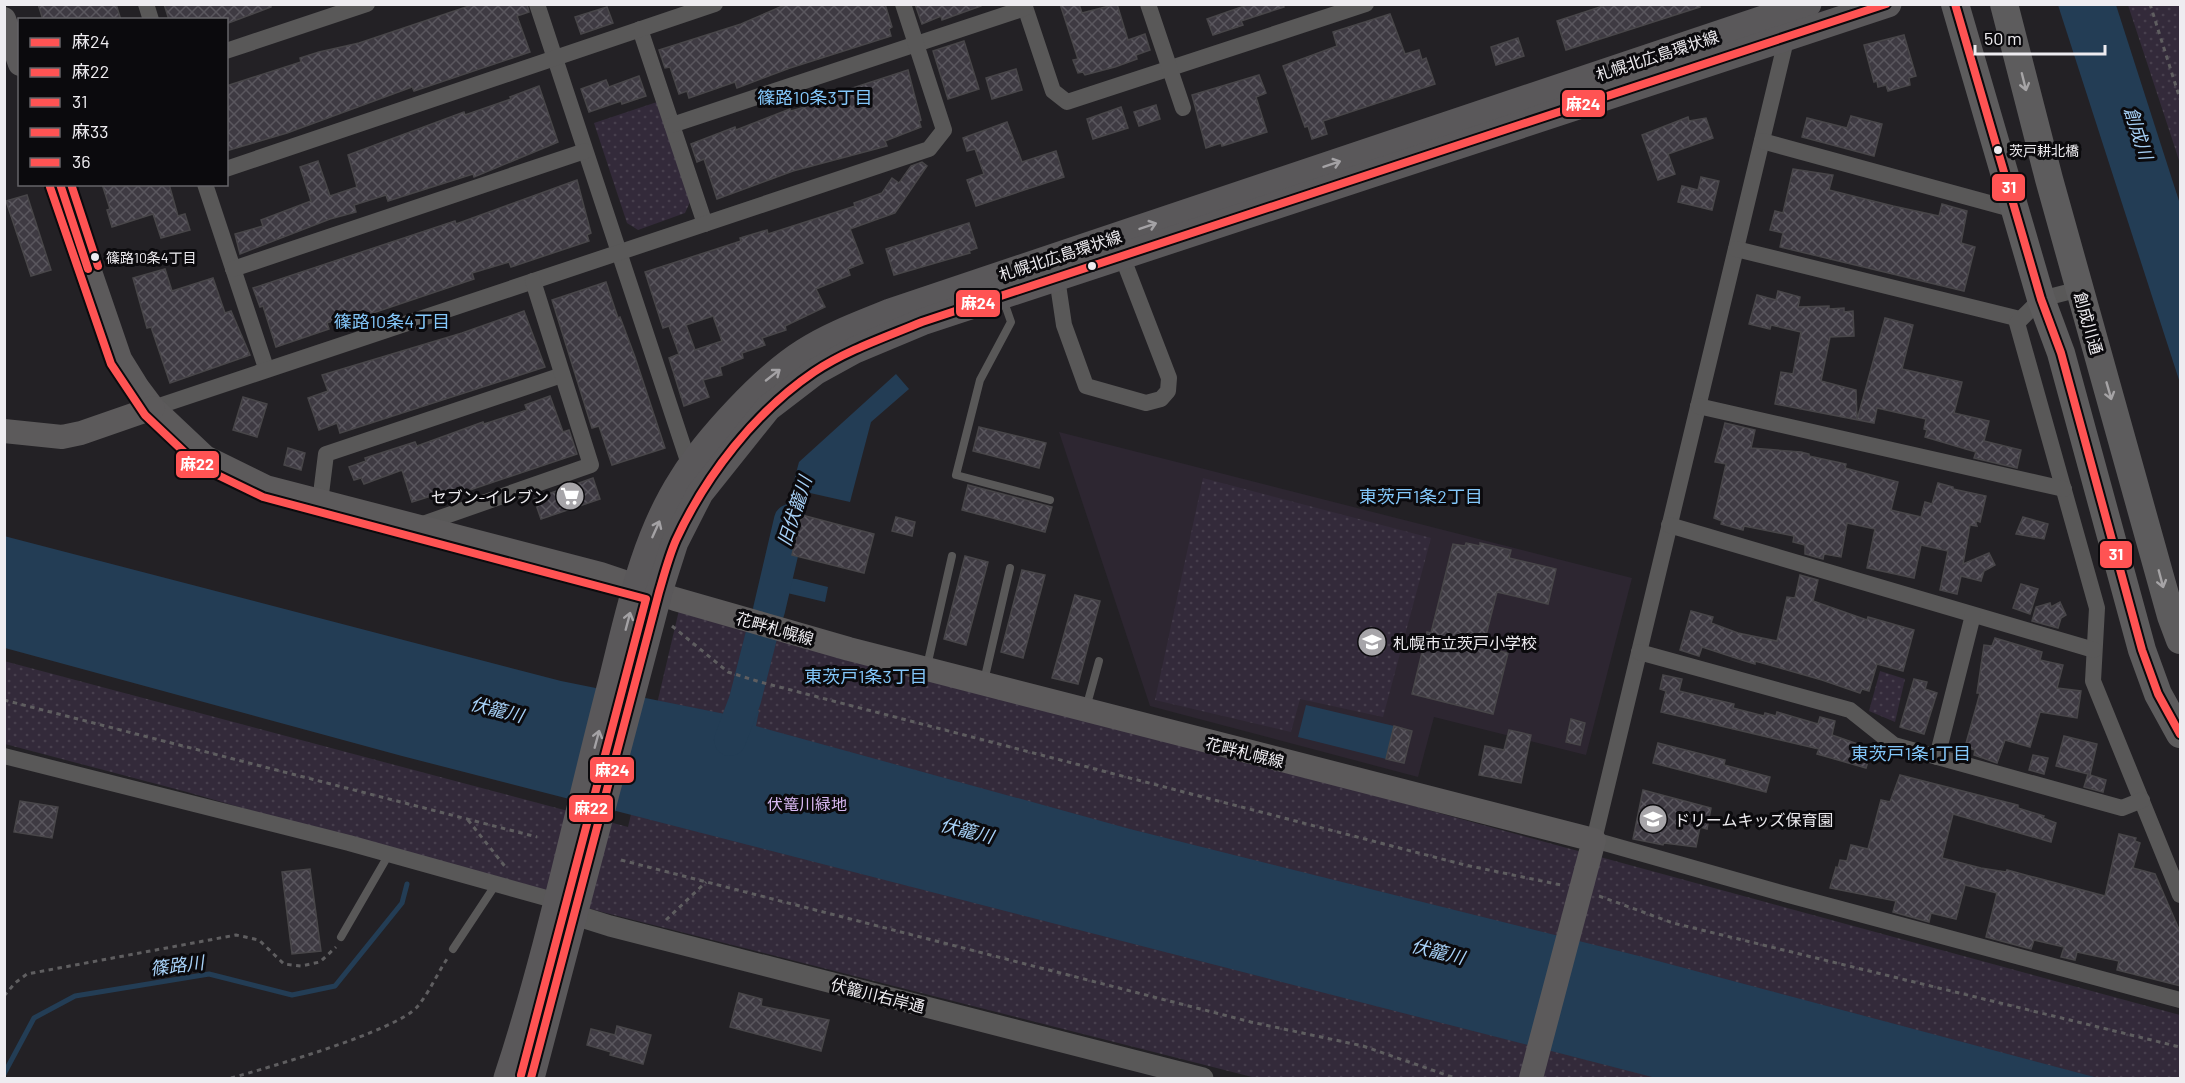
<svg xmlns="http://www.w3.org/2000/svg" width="2185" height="1083" font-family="Barlow,'Noto Sans JP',sans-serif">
  <defs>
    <pattern id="park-dots" width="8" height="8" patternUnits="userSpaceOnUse" patternTransform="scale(1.5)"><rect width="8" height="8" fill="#332a3a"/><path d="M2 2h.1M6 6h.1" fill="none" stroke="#473f4d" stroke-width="1.8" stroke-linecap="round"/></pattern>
    <pattern id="building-cross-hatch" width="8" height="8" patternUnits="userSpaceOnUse" patternTransform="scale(1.5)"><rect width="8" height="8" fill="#3e3a42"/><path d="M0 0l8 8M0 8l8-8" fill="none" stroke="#5a575e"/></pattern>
  </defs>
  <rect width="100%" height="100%" fill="#232125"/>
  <!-- built -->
  <path fill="#2d2631" d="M1059,432L1632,578L1586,755L1434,717L1418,777L1150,706Z"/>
  <!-- park -->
  <g fill="url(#park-dots)">
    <path d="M2128,5H2180V164L2176,151Z"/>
    <path d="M657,102L690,202L685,213L638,230L627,223L594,123Z"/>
    <path d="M1203,478L1431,538L1383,717L1300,699L1291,732L1155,700Z"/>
    <path d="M680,606L2180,1015V1078H1256L602,912L187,792L5,744L4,661L628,827Z"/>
    <path d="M1880,671L1905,679L1895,722L1869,711Z"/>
  </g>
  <!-- water -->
  <g fill="#233d55">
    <path d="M2058,5H2116L2180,204V383Z"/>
    <path d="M896,374L909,389L871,422L850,502L810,493L790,562L773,559L799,462Z"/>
    <path d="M4,536L561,681L725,714L728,703L734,704L736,698L754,703L753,709L759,711L756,726L1130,829L1643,957L2098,1078H1656L402,756L5,648Z"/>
    <path d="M769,576L796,579L828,587L825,602L783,592L780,603L764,599Z"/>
    <path d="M755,632L772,636L762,670L745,666Z"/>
    <path d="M1306,705L1394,726L1386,759L1298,737Z"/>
  </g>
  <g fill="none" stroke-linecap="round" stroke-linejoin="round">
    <!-- stream -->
    <path stroke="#233d55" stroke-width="5" d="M4,1074L34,1018L75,996L209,974L292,995L335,986L402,903L407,884"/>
    <!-- river -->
    <g stroke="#233d55" stroke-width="32">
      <path d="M769,610L790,520"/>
      <path d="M730,740L745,700L762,633"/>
    </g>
  </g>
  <!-- building -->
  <g fill="url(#building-cross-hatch)" stroke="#484649" stroke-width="1.5" fill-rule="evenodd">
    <path d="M38,4H116L121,20H43Z"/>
    <path d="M164,4H271V7L226,24V20H169Z"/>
    <path d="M475,4H527L529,12L517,16L530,52L414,91L412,87L287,133L226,151V86L301,62L300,58L319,52L359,43Z"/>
    <path d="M787,4H885L892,27L889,29L891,36L790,68L737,88L735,82L689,98L687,91L679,94L670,67L665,68L659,50L741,24Z"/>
    <path d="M915,4H981V6L942,20L941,16L922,24Z"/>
    <path d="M1060,4H1079L1082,13L1117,4L1128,40L1145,34L1150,50L1136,55L1137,59L1115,67L1085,75L1083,72L1078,73L1073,60L1078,59Z"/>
    <path d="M1250,4H1283L1284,7L1241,21L1243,25L1213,35L1207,19Z"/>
    <path d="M1609,4H1699L1700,7L1566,50L1557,21Z"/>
    <path d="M607,7L613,23L581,34L575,17Z"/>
    <path d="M1390,14L1405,54L1419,50L1422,60L1426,58L1435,84L1323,121L1327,134L1312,139L1308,126L1305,127L1283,66L1337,46L1333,32Z"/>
    <path d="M1904,35L1916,76L1909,78L1910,85L1888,91L1886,85L1878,87L1877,81L1874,82L1864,45Z"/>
    <path d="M1518,38L1524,56L1496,65L1491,47Z"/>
    <path d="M964,41L979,89L948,99L933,51Z"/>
    <path d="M1016,69L1022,90L992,99L986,78Z"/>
    <path d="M908,70L921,120L919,121L921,127L885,141L887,146L793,171L717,199L704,159L697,162L691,144L735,127L736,130L790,109L791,111L832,99L831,95Z"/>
    <path d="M1259,75L1266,93L1256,97L1267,132L1222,146L1221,143L1206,148L1192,95Z"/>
    <path d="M639,76L646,96L622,104L621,101L589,112L581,89L606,80L609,87Z"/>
    <path d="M539,86L558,142L474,177L473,174L388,201L386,195L354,205L356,212L330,219L240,254L235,234L263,226L261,220L311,201L300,167L318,161L330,196L357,187L348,155L464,112L465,115L511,99L510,97Z"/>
    <path d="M1156,105L1160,119L1139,126L1134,112Z"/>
    <path d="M1121,107L1128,128L1093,139L1087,119Z"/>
    <path d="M1851,116L1882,124L1874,156L1802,137L1807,118L1847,128Z"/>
    <path d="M1688,117L1689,121L1706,118L1713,138L1668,154L1675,174L1658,180L1642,135Z"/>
    <path d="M1007,122L1022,162L1056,151L1064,177L976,206L967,180L984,174L975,149L967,151L963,138Z"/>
    <path d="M922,162L927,166L895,213L850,229L863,263L848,269L850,275L816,289L825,307L785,326L786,330L762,338L765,345L742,353L743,358L720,367L722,375L703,380L709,397L684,406L669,358L679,354L669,326L663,328L645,272L741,241L740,238L767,230L768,234L855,206L854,203L882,193L892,178L899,183L911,166ZM713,316L722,341L695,350L686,325Z"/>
    <path d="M1793,169L1833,175L1829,190L1893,206L1939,216L1942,204L1967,211L1961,243L1975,247L1964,291L1780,247L1783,233L1770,230L1775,211L1783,213Z"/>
    <path d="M1701,177L1719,181L1712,210L1678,202L1682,186L1698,190Z"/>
    <path d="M577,180L591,233L587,235L589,241L511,267L509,262L472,273L474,279L361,317L359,311L327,323L329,329L276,347L263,306L260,307L253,288L455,221L456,224Z"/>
    <path d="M102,184H169L178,216L185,214L190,230L161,238L153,214L112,227L107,210L110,209Z"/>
    <path d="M27,195L51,270L31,276L6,201Z"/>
    <path d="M969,223L977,248L969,251L970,253L894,275L886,249Z"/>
    <path d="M165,269L172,291L213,278L225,313L231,311L250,355L170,383L151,327L147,328L133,278Z"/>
    <path d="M606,282L618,318L620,317L635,357L665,448L612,465L599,426L592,428L552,300Z"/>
    <path d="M1778,291L1800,297L1798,307L1829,306V309L1844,308V312L1853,311L1854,336L1830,337L1821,381L1856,390L1857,420L1885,318L1913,325L1902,369L1962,382L1954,413L1989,421L1984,441L2021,450L2017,468L1974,458L1976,452L1925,437L1927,430L1924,429L1926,419L1877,408L1874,423L1775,404L1781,372L1793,374L1801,332L1771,325L1770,329L1749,324L1757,295L1776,300Z"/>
    <path d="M524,311L545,367L340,433L337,423L319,430L308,398L328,391L322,375L462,333Z"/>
    <path d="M550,396L563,432L569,430L577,454L452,496L450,490L412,502L402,470L364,484L361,478L354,480L349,467L366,461L365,458L415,442L417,446L483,422L484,424L527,410L525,405Z"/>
    <path d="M243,397L267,404L257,437L233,430Z"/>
    <path d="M1725,423L1755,430L1751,448L1801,452L1809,454V456L1846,464L1845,468L1898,482L1891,510L1895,511L1921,517L1925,502L1932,504L1938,483L1953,487V489L1986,496L1980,522L1975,520L1977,526L1970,525L1963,564L1989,553L1995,565L1984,571L1981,581L1961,576L1957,594L1940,590L1948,551L1921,545L1914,578L1867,568L1875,529L1847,523L1841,557L1824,554L1823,559L1805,554V545L1793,542L1794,536L1744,526L1743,530L1721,524L1722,521L1714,518L1726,464L1715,462Z"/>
    <path d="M979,427L1046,443L1039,468L973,451Z"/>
    <path d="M288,448L305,453L301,470L284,465Z"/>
    <path d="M593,478L600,499L541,519L534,499Z"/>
    <path d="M968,485L1052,507L1045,532L962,510Z"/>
    <path d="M802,515L874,534L864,573L792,555Z"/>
    <path d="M896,517L915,522L912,536L892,531Z"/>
    <path d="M2023,517L2048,524L2044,539L2016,534Z"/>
    <path d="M1466,543L1480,546V543L1511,550L1509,558L1556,569L1548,604L1497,592L1483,647L1508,653L1493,714L1412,694L1427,632L1431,633L1453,544L1465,546Z"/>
    <path d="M965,556L988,562L966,645L944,639Z"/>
    <path d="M1022,570L1045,575L1023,658L1001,652Z"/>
    <path d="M1800,575L1818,580L1813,601L1867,620L1868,617L1914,630L1903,671L1877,664L1869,691L1862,689L1860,693L1822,680L1755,661V664L1745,661L1702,647L1699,656L1680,650L1691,611L1713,617L1711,623L1738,633L1777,641L1787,597L1795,598Z"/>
    <path d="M2021,584L2038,589L2030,614L2013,608Z"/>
    <path d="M1075,595L1100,601L1078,684L1052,678Z"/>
    <path d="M2060,602L2066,615L2061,618L2058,628L2032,621L2036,607L2050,603L2051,607Z"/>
    <path d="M1995,638L2042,652L2040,660L2063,665L2057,688L2081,691L2077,718L2040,712L2030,747L2005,740L1997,763L1974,755L1975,750L1965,747L1980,693H1977L1984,645L1992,646Z"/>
    <path d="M1663,675L1682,679L1679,691L1734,704L1733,708L1764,716L1765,713L1776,716L1777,712L1818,724L1820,717L1835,721L1832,735L1872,749L1866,768L1817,754L1819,749L1661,712L1666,691L1660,689Z"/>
    <path d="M1914,679L1927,682L1925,689L1937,693L1924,734L1900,727Z"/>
    <path d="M1571,719L1585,723L1580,745L1566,742Z"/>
    <path d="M1394,726L1412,731L1404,763L1386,759Z"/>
    <path d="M1509,730L1531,735L1521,783L1479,775L1485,746L1504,750Z"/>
    <path d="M2064,736L2097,744L2090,775L2106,780L2103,792L2084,787L2088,774L2056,766Z"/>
    <path d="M1658,743L1725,760L1724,765L1770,777L1766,792L1653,763Z"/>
    <path d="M2033,755L2048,758L2044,774L2029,770Z"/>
    <path d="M1900,775L2018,805V808L2044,816L2043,818L2056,823L2051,842L1953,814L1942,858L1981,868L2006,872L2007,870L2105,896L2119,834L2136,838L2135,841L2140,843L2133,868L2155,874L2181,934V986L2117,970L2119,961L2077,952L2075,960L2061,957L2064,947L2034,940L2031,949L1986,937L1997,893L1965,885L1956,919L1931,913L1929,922L1893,912L1896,901L1830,888L1836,867L1838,868L1840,860L1847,861L1851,845L1868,849L1881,800L1890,802Z"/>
    <path d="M1643,790L1711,808L1707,829L1700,827L1696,847L1664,843L1663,845L1633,839Z"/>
    <path d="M20,801L58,807L52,838L14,832Z"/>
    <path d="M310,869L321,951L292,954L282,872Z"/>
    <path d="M739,993L762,999L761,1006L829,1020L821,1051L730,1027Z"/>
    <path d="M617,1026L651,1035L643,1064L610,1055L611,1052L587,1045L591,1029L615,1035Z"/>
  </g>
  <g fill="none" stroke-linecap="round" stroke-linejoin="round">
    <!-- path -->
    <g stroke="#5f5e60" stroke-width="3" stroke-dasharray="4.5 4.5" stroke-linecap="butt">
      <path d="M2150,4L2180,99"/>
      <path d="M672,626L728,672L760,682L1465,865L1561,885"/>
      <path d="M4,700L537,837"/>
      <path d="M468,820L507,869"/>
      <path d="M621,860L1251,1022L1363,1046L1455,1078"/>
      <path d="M1599,896L1673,923L2180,1047"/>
      <path d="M666,920L706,882"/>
      <path d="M4,996L15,983L27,974L236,935L259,940L284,964L301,966L320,962L336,947"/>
      <path d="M231,1078C267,1068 396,1031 417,1007C429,993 437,974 447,959"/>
    </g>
    <!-- service -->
    <g stroke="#595858" stroke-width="8">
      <path d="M1003,299L1011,322L980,380L956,475L1050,500"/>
      <path d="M927,666L952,556"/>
      <path d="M984,681L1010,568"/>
      <path d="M1086,708L1099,661"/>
      <path d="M341,937L389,854"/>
      <path d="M453,949L496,884"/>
    </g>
    <!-- minor -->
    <g stroke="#595858" stroke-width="16">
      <path d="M146,4L151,20"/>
      <path d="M537,4L690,467"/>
      <path d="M1024,4L1053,91L1067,102L1366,4"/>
      <path d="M1148,4L1183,108"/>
      <path d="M640,29L705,224"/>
      <path d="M1788,32L1594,840L1785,894L2180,1000"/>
      <path d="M226,51L367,4"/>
      <path d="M672,125L1025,8"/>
      <path d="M1762,141L2015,210"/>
      <path d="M226,169L715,4"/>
      <path d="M205,184L266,368"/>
      <path d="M1736,249L2020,319"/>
      <path d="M233,269L585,151"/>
      <path d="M1057,278L1064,325L1086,386L1146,403L1161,399L1168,391L1169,378L1122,256"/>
      <path d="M2080,289L2041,299L2017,323L2097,608L2093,681L2180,895"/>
      <path d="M1698,406L2064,489"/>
      <path d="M153,408L929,149L944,130L903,4"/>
      <path d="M320,502L326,454L562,375"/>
      <path d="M1669,525L2094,650"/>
      <path d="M417,526L591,465L533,281"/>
      <path d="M1639,652L1850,710L1894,745L2122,808L2142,800"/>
      <path d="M4,756L349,843L557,901"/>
      <path d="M1937,757L1973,615"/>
    </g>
    <!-- tertiary -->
    <path stroke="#595858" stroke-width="21" d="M563,905L575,915L610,926L1203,1078"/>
    <!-- secondary -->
    <g stroke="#5c5a5b" stroke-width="24">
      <path d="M4,19L20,64"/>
      <path d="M60,184L120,359L138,388L153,408L205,457L266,487L601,574L675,599L849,649L1594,840L1531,1078"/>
      <path d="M4,431L62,437L81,433L153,408"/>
    </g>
    <!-- primary -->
    <g stroke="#5a585a" stroke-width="27">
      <path d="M507,1078C549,951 576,818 610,688C628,618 642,541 682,479C707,439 764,377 804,352C830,335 861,324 890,312L1808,4"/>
      <path d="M531,1078L659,592L675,542L700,493L768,408L815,372L855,350L922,322L1888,4"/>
    </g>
    <!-- trunk -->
    <g stroke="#5d5c5d" stroke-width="28">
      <path d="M1955,4L2041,299L2061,353L2142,650L2158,694L2180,734"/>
      <path d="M2004,4L2049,179L2171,616L2180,640"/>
    </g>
    <!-- bus-1 casing -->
    <g stroke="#0b0a0d" stroke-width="12">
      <path id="bus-1" d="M531,1078L659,592C664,575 669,556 676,540C706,475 755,412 814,372C847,350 886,337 922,322L1886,4"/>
    </g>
    <!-- bus-2 casing -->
    <g stroke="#0b0a0d" stroke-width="12">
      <path id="bus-2" d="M50,187L111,364L145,415L199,466L263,497L646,599L521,1075"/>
    </g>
    <!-- bus-3 casing -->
    <g stroke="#0b0a0d" stroke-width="12">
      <path id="bus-3" d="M1955,4L2041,299L2061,353L2142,650L2158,694L2180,734"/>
    </g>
    <!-- bus-4 casing -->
    <g stroke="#0b0a0d" stroke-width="12">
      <path id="bus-4" d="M60,184L88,269"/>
    </g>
    <!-- bus-5 casing -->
    <g stroke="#0b0a0d" stroke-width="12">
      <path id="bus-5" d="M71,184L98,266"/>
    </g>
    <!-- bus-1 -->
    <use href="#bus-1" stroke="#ff5353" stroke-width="8"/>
    <!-- bus-2 -->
    <use href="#bus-2" stroke="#ff5353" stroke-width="8"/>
    <!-- bus-3 -->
    <use href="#bus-3" stroke="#ff5353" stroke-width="8"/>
    <!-- bus-4 -->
    <use href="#bus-4" stroke="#ff5353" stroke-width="8"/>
    <!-- bus-5 -->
    <use href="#bus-5" stroke="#ff5353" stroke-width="8"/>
  </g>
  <!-- one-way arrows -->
  <defs><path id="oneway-shaft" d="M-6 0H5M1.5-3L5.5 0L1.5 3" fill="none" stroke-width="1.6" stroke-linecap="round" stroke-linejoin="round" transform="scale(1.5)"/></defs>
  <g stroke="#a6a4a6">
    <use href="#oneway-shaft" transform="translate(2024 82) rotate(76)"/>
    <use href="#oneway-shaft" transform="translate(2109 391) rotate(74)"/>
    <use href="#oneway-shaft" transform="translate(2161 579) rotate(75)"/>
  </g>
  <g stroke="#a4a2a5">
    <use href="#oneway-shaft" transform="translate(1332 164) rotate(-19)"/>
    <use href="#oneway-shaft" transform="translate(1148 226) rotate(-19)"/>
    <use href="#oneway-shaft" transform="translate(773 375) rotate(-38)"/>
    <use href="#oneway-shaft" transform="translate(656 529) rotate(-66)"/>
    <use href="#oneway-shaft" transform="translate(628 621) rotate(-75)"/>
    <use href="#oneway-shaft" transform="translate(597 739) rotate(-75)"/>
  </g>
  <!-- icons -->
  <defs>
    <g id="supermarket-disc" transform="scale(1.5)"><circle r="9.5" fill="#a7a5a9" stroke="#0b0a0d"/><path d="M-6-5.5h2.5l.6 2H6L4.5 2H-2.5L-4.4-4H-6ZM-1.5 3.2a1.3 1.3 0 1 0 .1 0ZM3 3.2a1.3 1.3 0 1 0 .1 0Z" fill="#fff"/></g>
    <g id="school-disc" transform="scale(1.5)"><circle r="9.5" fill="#a7a5a9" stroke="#0b0a0d"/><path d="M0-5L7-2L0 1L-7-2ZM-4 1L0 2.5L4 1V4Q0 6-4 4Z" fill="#fff"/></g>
  </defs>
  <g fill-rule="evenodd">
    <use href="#supermarket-disc" x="570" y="496"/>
    <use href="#school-disc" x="1372" y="642"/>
    <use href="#school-disc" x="1653" y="819"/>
  </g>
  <!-- markers -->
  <g fill="#eeecf0" stroke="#0b0a0d" stroke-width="2">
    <circle cx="1998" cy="150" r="5"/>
    <circle cx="95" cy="257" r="5"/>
    <circle cx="1092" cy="266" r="5"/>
  </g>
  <g text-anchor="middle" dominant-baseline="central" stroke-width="6" stroke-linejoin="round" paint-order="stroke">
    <!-- bus labels -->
    <g font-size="14" fill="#eeecf0" stroke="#0b0a0d" text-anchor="start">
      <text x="2009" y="150">茨戸耕北橋</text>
      <text x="106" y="257">篠路10条4丁目</text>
    </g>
    <!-- street labels -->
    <g font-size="16" fill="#eeecf0" stroke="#0b0a0d">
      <text transform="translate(1657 55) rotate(-18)">札幌北広島環状線</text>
      <text transform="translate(1060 255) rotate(-18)">札幌北広島環状線</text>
      <text transform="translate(2089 323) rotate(74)">創成川通</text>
      <text transform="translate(775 628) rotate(16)">花畔札幌線</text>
      <text transform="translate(1245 752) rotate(14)">花畔札幌線</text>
      <text transform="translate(878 995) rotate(14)">伏籠川右岸通</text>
    </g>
    <!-- poi labels -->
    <g font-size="16" fill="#eeecf0" stroke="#0b0a0d" text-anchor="start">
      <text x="549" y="496" text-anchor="end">セブン-イレブン</text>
      <text x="1393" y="642">札幌市立茨戸小学校</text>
      <text x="1674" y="819">ドリームキッズ保育園</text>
    </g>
    <!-- park labels -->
    <g font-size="16" fill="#d9b9f3" stroke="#0b0a0d">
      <text x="807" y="803">伏篭川緑地</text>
    </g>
    <!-- neighbourhood labels -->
    <g font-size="18" fill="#83c7fa" stroke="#0b0a0d">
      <text x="815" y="97">篠路10条3丁目</text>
      <text x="392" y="321">篠路10条4丁目</text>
      <text x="1421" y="496">東茨戸1条2丁目</text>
      <text x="866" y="676">東茨戸1条3丁目</text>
      <text x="1911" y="753">東茨戸1条1丁目</text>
    </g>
    <!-- water labels -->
    <g font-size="18" font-style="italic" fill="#a7d1f7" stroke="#0b0a0d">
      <text transform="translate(2139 133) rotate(72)">創成川</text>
      <text transform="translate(794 511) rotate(-72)">旧伏籠川</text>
      <text transform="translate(497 709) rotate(14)">伏籠川</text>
      <text transform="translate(967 830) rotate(14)">伏籠川</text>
      <text transform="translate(1438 951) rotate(14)">伏籠川</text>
      <text transform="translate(177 965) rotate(-7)">篠路川</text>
    </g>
  </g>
  <g stroke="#0b0a0d" stroke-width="2">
    <rect x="1561" y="89" width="45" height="29" rx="6" fill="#ff5353"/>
    <rect x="1991" y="173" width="35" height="29" rx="6" fill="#ff5353"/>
    <rect x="955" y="289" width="46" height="29" rx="6" fill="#ff5353"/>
    <rect x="175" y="450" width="45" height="29" rx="6" fill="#ff5353"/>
    <rect x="2099" y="540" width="34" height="29" rx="6" fill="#ff5353"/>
    <rect x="589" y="756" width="46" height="28" rx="6" fill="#ff5353"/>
    <rect x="568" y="794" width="46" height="29" rx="6" fill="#ff5353"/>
  </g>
  <g font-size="16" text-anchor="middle" font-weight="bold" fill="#fff">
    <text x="1583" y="110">麻24</text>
    <text x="2009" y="193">31</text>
    <text x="978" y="309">麻24</text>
    <text x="197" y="470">麻22</text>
    <text x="2116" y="560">31</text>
    <text x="612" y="776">麻24</text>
    <text x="591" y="814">麻22</text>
  </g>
  <!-- border -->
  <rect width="2185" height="1083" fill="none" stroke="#eeecf0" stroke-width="12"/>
  <!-- legend -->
  <rect x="18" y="18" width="210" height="168" fill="#0b0a0d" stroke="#666468" stroke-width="1.5"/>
  <rect x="30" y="38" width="30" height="9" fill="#ff5353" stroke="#666468" stroke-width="1.5"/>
  <text x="72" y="48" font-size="18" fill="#eeecf0">麻24</text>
  <rect x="30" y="68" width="30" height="9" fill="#ff5353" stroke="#666468" stroke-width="1.5"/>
  <text x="72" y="78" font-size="18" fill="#eeecf0">麻22</text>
  <rect x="30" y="98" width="30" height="9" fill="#ff5353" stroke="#666468" stroke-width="1.5"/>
  <text x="72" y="108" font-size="18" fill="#eeecf0">31</text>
  <rect x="30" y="128" width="30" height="9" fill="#ff5353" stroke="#666468" stroke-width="1.5"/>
  <text x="72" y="138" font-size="18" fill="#eeecf0">麻33</text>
  <rect x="30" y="158" width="30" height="9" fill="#ff5353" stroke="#666468" stroke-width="1.5"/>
  <text x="72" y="168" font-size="18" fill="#eeecf0">36</text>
  <!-- scale -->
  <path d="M1975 45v9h130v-9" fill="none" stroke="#eeecf0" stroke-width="3"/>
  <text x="1984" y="45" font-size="18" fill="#eeecf0" stroke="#0b0a0d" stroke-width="4.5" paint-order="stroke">50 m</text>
</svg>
